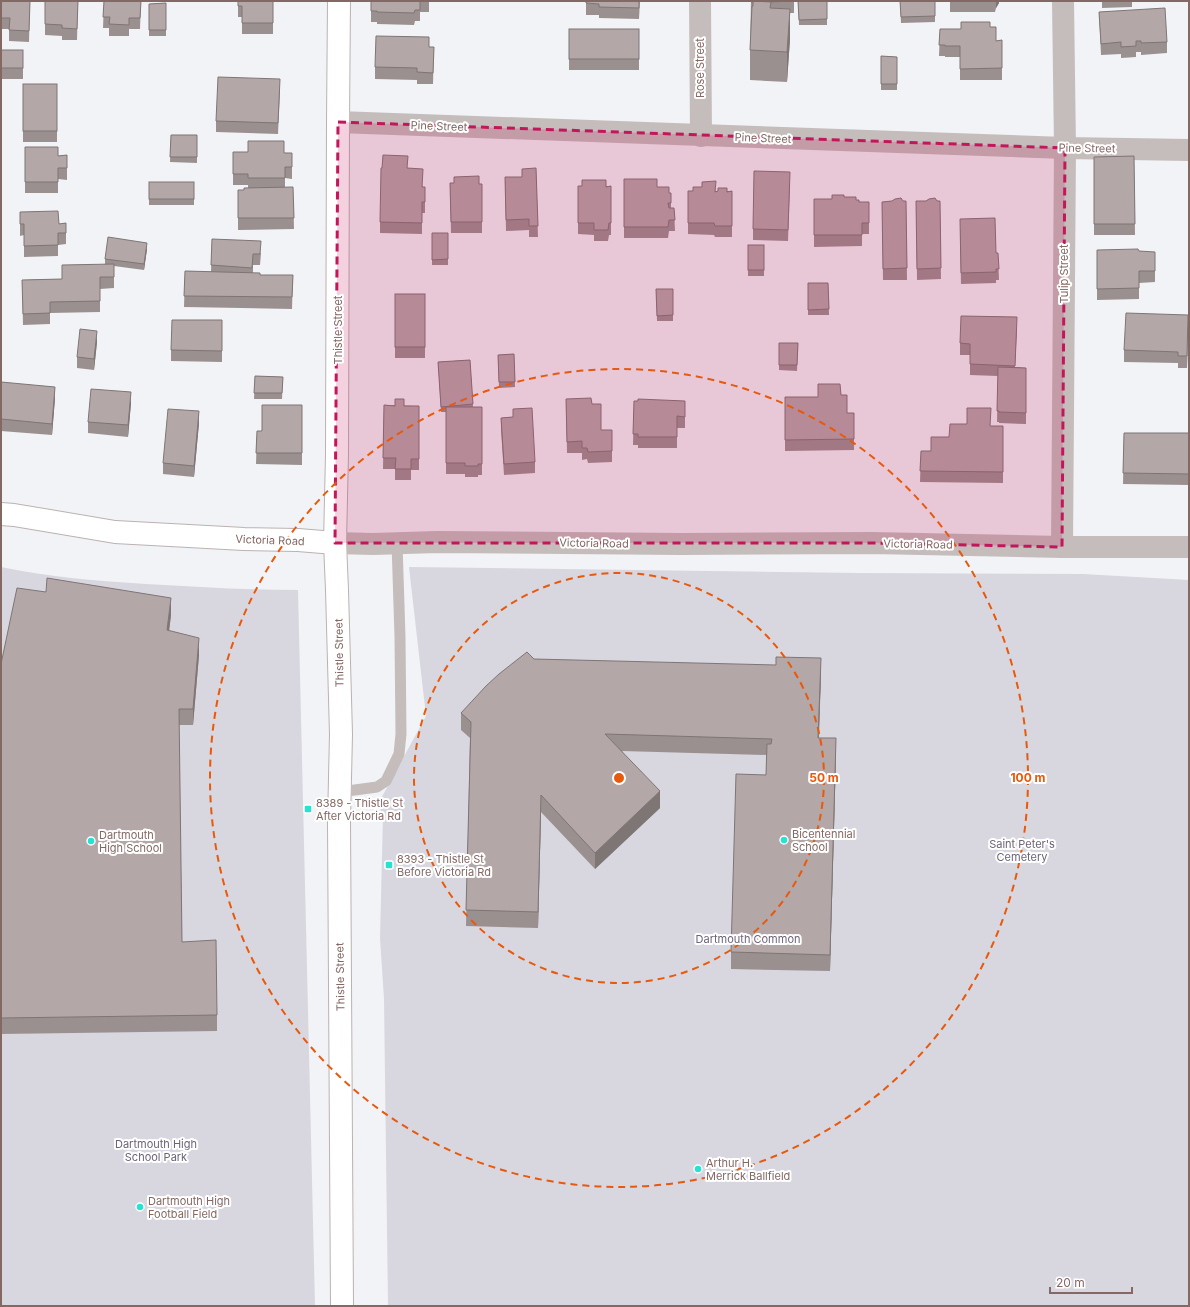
<svg xmlns="http://www.w3.org/2000/svg" width="1190" height="1307" font-family="Inter,sans-serif">
  <rect width="100%" height="100%" fill="#f2f3f6"/>
  <!-- green -->
  <g fill="#d8d6df">
    <path d="M1,567C49,577 98,581 146,584C197,587 248,590 298,590L315,1306H1Z"/>
    <path d="M409,567L860,573L1083,574L1189,580V1306H388L384,999L380,938L383,815L378,804L426,716Z"/>
  </g>
  <g fill="none" stroke-linecap="round" stroke-linejoin="round">
    <!-- secondary casing -->
    <g stroke="#bbb2b1" stroke-width="24">
      <g id="secondary">
        <path d="M339,1L338,122L337,454L335,543L337,590L341,734L339,822L342,1306"/>
        <path d="M1,514L14,515L115,532L244,539L298,540L335,543"/>
      </g>
    </g>
    <!-- service -->
    <path stroke="#c5bdbc" stroke-width="11" d="M340,792L377,787L386,781L399,754L401,734L400,637L397,543"/>
    <!-- minor -->
    <g stroke="#c5bdbc" stroke-width="22">
      <path d="M700,1L701,136"/>
      <path d="M338,122L1065,148L1189,150"/>
      <path d="M1062,547L1065,148L1063,1"/>
    </g>
    <!-- tertiary -->
    <path stroke="#c5bdbc" stroke-width="22" d="M335,543L373,544L437,542L681,544L872,543L1062,547H1189"/>
    <!-- secondary -->
    <use href="#secondary" stroke="#fff" stroke-width="22"/>
  </g>
  <!-- wall -->
  <g fill="#9b9090">
    <path d="M1,1H30L29,42L9,41V29H1Z"/>
    <path d="M45,1H78L77,40H62V36L45,35Z"/>
    <path d="M104,1H141L140,29H129V36H109V28H103Z"/>
    <path d="M238,1H273V34H242V17H238Z"/>
    <path d="M371,1H429V12H420V21H415L414,25L377,24V22H371Z"/>
    <path d="M586,1H640L639,19L599,18V15H586Z"/>
    <path d="M751,1H794V13H790V39L787,82L750,80V50Z"/>
    <path d="M798,1H827V25H799Z"/>
    <path d="M900,1H935V22L901,23Z"/>
    <path d="M950,1H999V3L996,8L995,12H950Z"/>
    <path d="M1102,1H1132V7L1102,8Z"/>
    <path d="M166,3V36H149V4Z"/>
    <path d="M1099,12L1167,42V53L1141,55V52H1136V57L1121,58V54L1101,55Z"/>
    <path d="M990,27L996,41L1002,40V80H960V57H945V56H939L940,29H961Z"/>
    <rect x="569" y="29" width="70" height="41"/>
    <path d="M429,47H434L433,84H417V80L375,79V67Z"/>
    <rect x="1" y="50" width="22" height="29"/>
    <path d="M881,56L897,57V90H881Z"/>
    <rect x="23" y="84" width="34" height="58"/>
    <path d="M280,90L278,134L216,132V121Z"/>
    <path d="M171,135H197V163L170,162Z"/>
    <path d="M25,147L58,156L67,155V180L58,179V193H25Z"/>
    <path d="M233,152L292,153V179L285,178V188L293,187L294,229L238,230V190H244L248,188V185H233Z"/>
    <path d="M1134,156L1135,235H1094V157Z"/>
    <path d="M408,168L423,187L425,198V213H422V234L380,233V222Z"/>
    <path d="M536,168L538,237H529V230L506,231L505,177H522Z"/>
    <path d="M624,179L657,187L669,193H671V208H674L675,231H669L668,238H624Z"/>
    <rect x="149" y="182" width="45" height="23"/>
    <path d="M450,183L482,184V233H451Z"/>
    <path d="M790,183L788,241L753,240V229Z"/>
    <path d="M578,186H611V235H609L608,241H594V235L578,234Z"/>
    <path d="M688,191H732V237H715L714,235L688,234Z"/>
    <path d="M844,197L856,200L859,202H869V234H862V246L814,247V199H832Z"/>
    <path d="M906,201L907,280H883L882,202Z"/>
    <path d="M916,201H940L941,279L917,280Z"/>
    <path d="M20,212L59,224L66,223V244L58,245V256L24,257V235L20,236Z"/>
    <path d="M960,230L996,253H998L999,280H996V283L961,284Z"/>
    <rect x="432" y="233" width="16" height="32"/>
    <path d="M212,239L261,253L260,265H253V273L260,275H293L292,309L184,307L185,271L211,272Z"/>
    <rect x="748" y="245" width="16" height="31"/>
    <path d="M147,249L144,270L114,266V288L100,289V312L50,313V324L23,325L22,280L62,279L105,264V259Z"/>
    <path d="M1097,250L1155,252V282L1139,283V299L1097,300Z"/>
    <path d="M808,283H828L829,315H808Z"/>
    <path d="M656,289H673V321H657Z"/>
    <rect x="395" y="294" width="30" height="64"/>
    <path d="M222,320V362L171,361V350Z"/>
    <path d="M1188,327L1187,368H1178V363L1124,362V350Z"/>
    <path d="M1017,329L1015,367L1026,368V424L999,423V422H997L998,376L970,375V355H960V343Z"/>
    <path d="M97,342L94,370L77,368V357Z"/>
    <path d="M779,343H798L797,371L779,370Z"/>
    <path d="M514,354L515,387L499,388L498,355Z"/>
    <path d="M470,360L473,407H482V475H478V477H465V474H446V412H441L438,362Z"/>
    <path d="M255,376L283,377L282,399H254Z"/>
    <path d="M1,382L55,398L52,435L1,431Z"/>
    <path d="M841,395L847,413H854V450L785,451V397H818Z"/>
    <path d="M566,399L592,404L601,430H612V462L588,463L587,459L582,460V453H567Z"/>
    <path d="M634,401H685V428H677V448H638V445H633Z"/>
    <path d="M131,403L128,437L88,433V422Z"/>
    <path d="M302,405V465L256,464L257,431H262Z"/>
    <path d="M384,405L419,406V470H411V480H395V469H383Z"/>
    <path d="M513,409L535,462V473L504,475L501,429V418L513,417Z"/>
    <path d="M199,423L194,477L163,474V463Z"/>
    <path d="M991,426H1003V483L920,482L921,451H931L949,437Z"/>
    <path d="M1124,433H1189V485L1123,484Z"/>
    <path d="M46,592L171,615L169,631L199,655L193,725H179L182,942L217,1015V1031L1,1034V664Z"/>
    <path d="M534,659L821,674L819,738L836,755L830,971L731,969V952L766,775L767,755L622,751L660,808L595,869L541,812L538,928L466,926L470,738L461,730V713Z"/>
  </g>
  <!-- shaded-wall -->
  <g fill="#7e7575">
    <path d="M996,1H999V3L996,8Z"/>
    <path d="M790,9V39L787,82V52Z"/>
    <path d="M147,243V249L144,270V264Z"/>
    <path d="M1188,315V327L1187,368V356Z"/>
    <path d="M97,331V342L94,370V359Z"/>
    <path d="M55,387V398L52,435V424Z"/>
    <path d="M131,392V403L128,437V425Z"/>
    <path d="M199,411V423L194,477V466Z"/>
    <path d="M171,598V615L167,647V630Z"/>
    <path d="M199,638V655L193,725V709Z"/>
    <path d="M821,658V674L818,754V738Z"/>
    <path d="M836,738V755L830,971V955Z"/>
    <path d="M660,791V808L595,869V853Z"/>
    <path d="M541,795V812L538,928V912Z"/>
  </g>
  <!-- building -->
  <g fill="#b4a7a7" stroke="#7e7575">
    <path d="M1,1H30L29,31L9,30L10,18H1Z"/>
    <path d="M45,1H78L77,29L62,28V25L45,24Z"/>
    <path d="M104,1H141L140,18H129V25L109,24L110,17H103Z"/>
    <path d="M238,1H273V23H242V6H238Z"/>
    <path d="M371,1H420V10H415L414,13L377,12V11H371Z"/>
    <path d="M586,1H639V8L599,7V4L586,3Z"/>
    <path d="M751,1H794L768,2L753,1V2H751Z"/>
    <path d="M753,1L771,2L770,8L790,9L787,52L750,50L752,6H753Z"/>
    <path d="M798,1H827V19L799,20Z"/>
    <path d="M900,1H935V16L901,17Z"/>
    <path d="M166,3V30H149V4Z"/>
    <path d="M1165,8L1167,42L1141,43V41H1136V46L1121,47V42L1101,44L1099,12Z"/>
    <path d="M961,22H990V27H996V41L1002,40V68L960,69V46H945V45H939L940,29H961Z"/>
    <rect x="569" y="29" width="70" height="30"/>
    <path d="M376,36L429,37V47H434L433,73L417,72V68L375,67Z"/>
    <rect x="1" y="50" width="22" height="18"/>
    <path d="M881,56L897,57V84H881Z"/>
    <path d="M218,77L280,79L278,123L216,121Z"/>
    <rect x="23" y="84" width="34" height="47"/>
    <path d="M171,135H197V157H170Z"/>
    <path d="M248,141H284V153H292V167H285V178H248V174H233V152H248Z"/>
    <path d="M25,147H58V156L67,155V168H58V182H25Z"/>
    <path d="M383,155L408,156L407,168L423,169L422,187H425V202H422V223L380,222L381,168H382Z"/>
    <path d="M1134,156L1135,224H1094V157Z"/>
    <path d="M536,168L538,226H529V219L506,220L505,177H522V169Z"/>
    <path d="M754,171L790,172L788,230L753,229Z"/>
    <path d="M479,176V184H482V222H451L450,183H454V177Z"/>
    <path d="M624,179H657V187H669V193H671V203H668L669,208H674L675,220H669L668,227H624Z"/>
    <path d="M582,180H606V187L611,186V223H609L608,230H594V223H578V186H582Z"/>
    <path d="M716,181L715,192L718,191V188H727V192L732,191V226H715L714,223H688V191H693V187H702V182Z"/>
    <rect x="149" y="182" width="45" height="17"/>
    <path d="M293,187L294,218H238V190H244V188Z"/>
    <path d="M832,195H844V197H856V200H859V202H869V223H862V235H814V199H832Z"/>
    <path d="M901,198L903,201H906L907,268L883,269L882,202L892,201L895,199Z"/>
    <path d="M935,198L937,201H940L941,268L917,269L916,201H926L929,199Z"/>
    <path d="M58,211L59,224L66,223V233H58V245L24,246V224H20V212Z"/>
    <path d="M995,218L996,253H998L999,269H996V272L961,273L960,219Z"/>
    <path d="M432,233H448V259L432,260Z"/>
    <path d="M108,237L147,243L144,264L105,259Z"/>
    <path d="M212,239L261,241L260,254H253L252,268L211,265Z"/>
    <rect x="748" y="245" width="16" height="25"/>
    <path d="M1138,249L1139,251L1155,252V271H1139V288L1097,289V250Z"/>
    <path d="M114,264V277H100V301L50,302V313L23,314L22,280L62,279V265Z"/>
    <path d="M185,271L260,273V275H293L292,297L184,296Z"/>
    <path d="M808,283H828L829,309L808,310Z"/>
    <path d="M656,289H673V315L657,316Z"/>
    <rect x="395" y="294" width="30" height="53"/>
    <path d="M1126,313L1188,315L1187,356H1178V352L1124,350Z"/>
    <path d="M961,316L1017,317L1015,366L970,364V344L960,343Z"/>
    <path d="M172,320H222V351L171,350Z"/>
    <path d="M80,329L97,331L94,359L77,357Z"/>
    <path d="M779,343H798L797,365H779Z"/>
    <path d="M514,354L515,382H499L498,355Z"/>
    <path d="M470,360L473,404L441,407L438,362Z"/>
    <path d="M998,367L1026,368V413L999,412V411H997Z"/>
    <path d="M255,376L283,377L282,393H254Z"/>
    <path d="M1,382L55,387L52,424L1,419Z"/>
    <path d="M818,384H840L841,395H847V413H854V439L785,440V397H818Z"/>
    <path d="M91,389L131,392L128,425L88,422Z"/>
    <path d="M591,398L592,404H601V430H612V451L588,452L587,448H582V441L567,442L566,399Z"/>
    <path d="M395,399H404V406H419V459H411V469H395L396,458H383L384,405L395,406Z"/>
    <path d="M638,399L685,401V417L677,416V437H638V434H633L634,401H638Z"/>
    <path d="M262,405H302V453H256L257,431H262Z"/>
    <path d="M446,407H482V464H478V466H465V463H446Z"/>
    <path d="M532,408L535,462L504,464L501,418L513,417V409Z"/>
    <path d="M967,408H991L990,426H1003V472L920,471L921,451H931V437H949L950,424H967Z"/>
    <path d="M168,409L199,411L194,466L163,463Z"/>
    <path d="M1124,433H1189V474L1123,473Z"/>
    <path d="M47,578L171,598L167,630L199,638L193,709H179L182,942L216,940L217,1015L1,1018V664L17,588L46,592Z"/>
    <path d="M527,652L534,659L776,665V657L821,658L818,738H836L830,955L731,952L736,774L766,775L767,744H771L772,739L605,734L660,791L595,853L541,795L538,912L466,910L471,722L461,713L486,686L499,674Z"/>
  </g>
  <!-- marked area -->
  <path fill="#c2185b" fill-opacity="0.2" stroke="#c2185b" stroke-width="3" stroke-dasharray="8 5" stroke-linejoin="round" d="M338,122L1065,148L1062,547L872,543H335Z"/>
  <!-- distance rings -->
  <g fill="none" stroke="#e8590c" stroke-width="2" stroke-dasharray="7 5">
    <circle cx="619" cy="778" r="205"/>
    <circle cx="619" cy="778" r="409"/>
  </g>
  <!-- markers -->
  <g fill="#24e3d0" stroke="#fff" stroke-width="1.5">
    <rect x="304" y="805" width="8" height="8" rx="2"/>
    <circle cx="784" cy="840" r="4"/>
    <circle cx="91" cy="841" r="4"/>
    <rect x="385" y="861" width="8" height="8" rx="2"/>
    <circle cx="698" cy="1169" r="4"/>
    <circle cx="140" cy="1207" r="4"/>
  </g>
  <g text-anchor="middle" dominant-baseline="central" stroke-width="4" stroke-linejoin="round" paint-order="stroke">
    <!-- street labels -->
    <g font-size="11" fill="#836864" stroke="#fff">
      <text transform="translate(700 68) rotate(-90)">Rose Street</text>
      <text transform="translate(439 126) rotate(2)">Pine Street</text>
      <text transform="translate(763 138) rotate(2)">Pine Street</text>
      <text transform="translate(1087 148) rotate(1)">Pine Street</text>
      <text transform="translate(1064 274) rotate(-90)">Tulip Street</text>
      <text transform="translate(338 330) rotate(-90)">Thistle Street</text>
      <text transform="translate(270 540) rotate(2)">Victoria Road</text>
      <text transform="translate(594 543) rotate(1)">Victoria Road</text>
      <text transform="translate(918 544) rotate(1)">Victoria Road</text>
      <text transform="translate(339 653) rotate(-91)">Thistle Street</text>
      <text transform="translate(340 977) rotate(-91)">Thistle Street</text>
    </g>
    <!-- poi labels -->
    <g font-size="11" fill="#836864" stroke="#fff" text-anchor="start">
      <text x="316" y="803">8389 - Thistle St<tspan x="316" dy="13">After Victoria Rd</tspan></text>
      <text x="792" y="834">Bicentennial<tspan x="792" dy="13">School</tspan></text>
      <text x="99" y="835">Dartmouth<tspan x="99" dy="13">High School</tspan></text>
      <text x="397" y="859">8393 - Thistle St<tspan x="397" dy="13">Before Victoria Rd</tspan></text>
      <text x="706" y="1163">Arthur H.<tspan x="706" dy="13">Merrick Ballfield</tspan></text>
      <text x="148" y="1201">Dartmouth High<tspan x="148" dy="13">Football Field</tspan></text>
    </g>
    <!-- park labels -->
    <g font-size="11" fill="#6e637a" stroke="#fff">
      <text x="1022" y="844">Saint Peter's<tspan x="1022" dy="13">Cemetery</tspan></text>
      <text x="748" y="939">Dartmouth Common</text>
      <text x="156" y="1144">Dartmouth High<tspan x="156" dy="13">School Park</tspan></text>
    </g>
  </g>
  <circle cx="619" cy="778" r="6" fill="#e8590c" stroke="#fff" stroke-width="2"/>
  <g font-size="12" text-anchor="middle" font-weight="bold" fill="#e8590c" stroke="#fff" stroke-width="4" stroke-linejoin="round" paint-order="stroke">
    <text x="824" y="782">50 m</text>
    <text x="1028" y="782">100 m</text>
  </g>
  <!-- border -->
  <rect width="1190" height="1307" fill="none" stroke="#836864" stroke-width="4"/>
  <!-- scale -->
  <path d="M1050 1287v6h82v-6" fill="none" stroke="#836864" stroke-width="2"/>
  <text x="1056" y="1287" font-size="12" fill="#836864" stroke="#ffffff" stroke-width="3" paint-order="stroke">20 m</text>
</svg>
